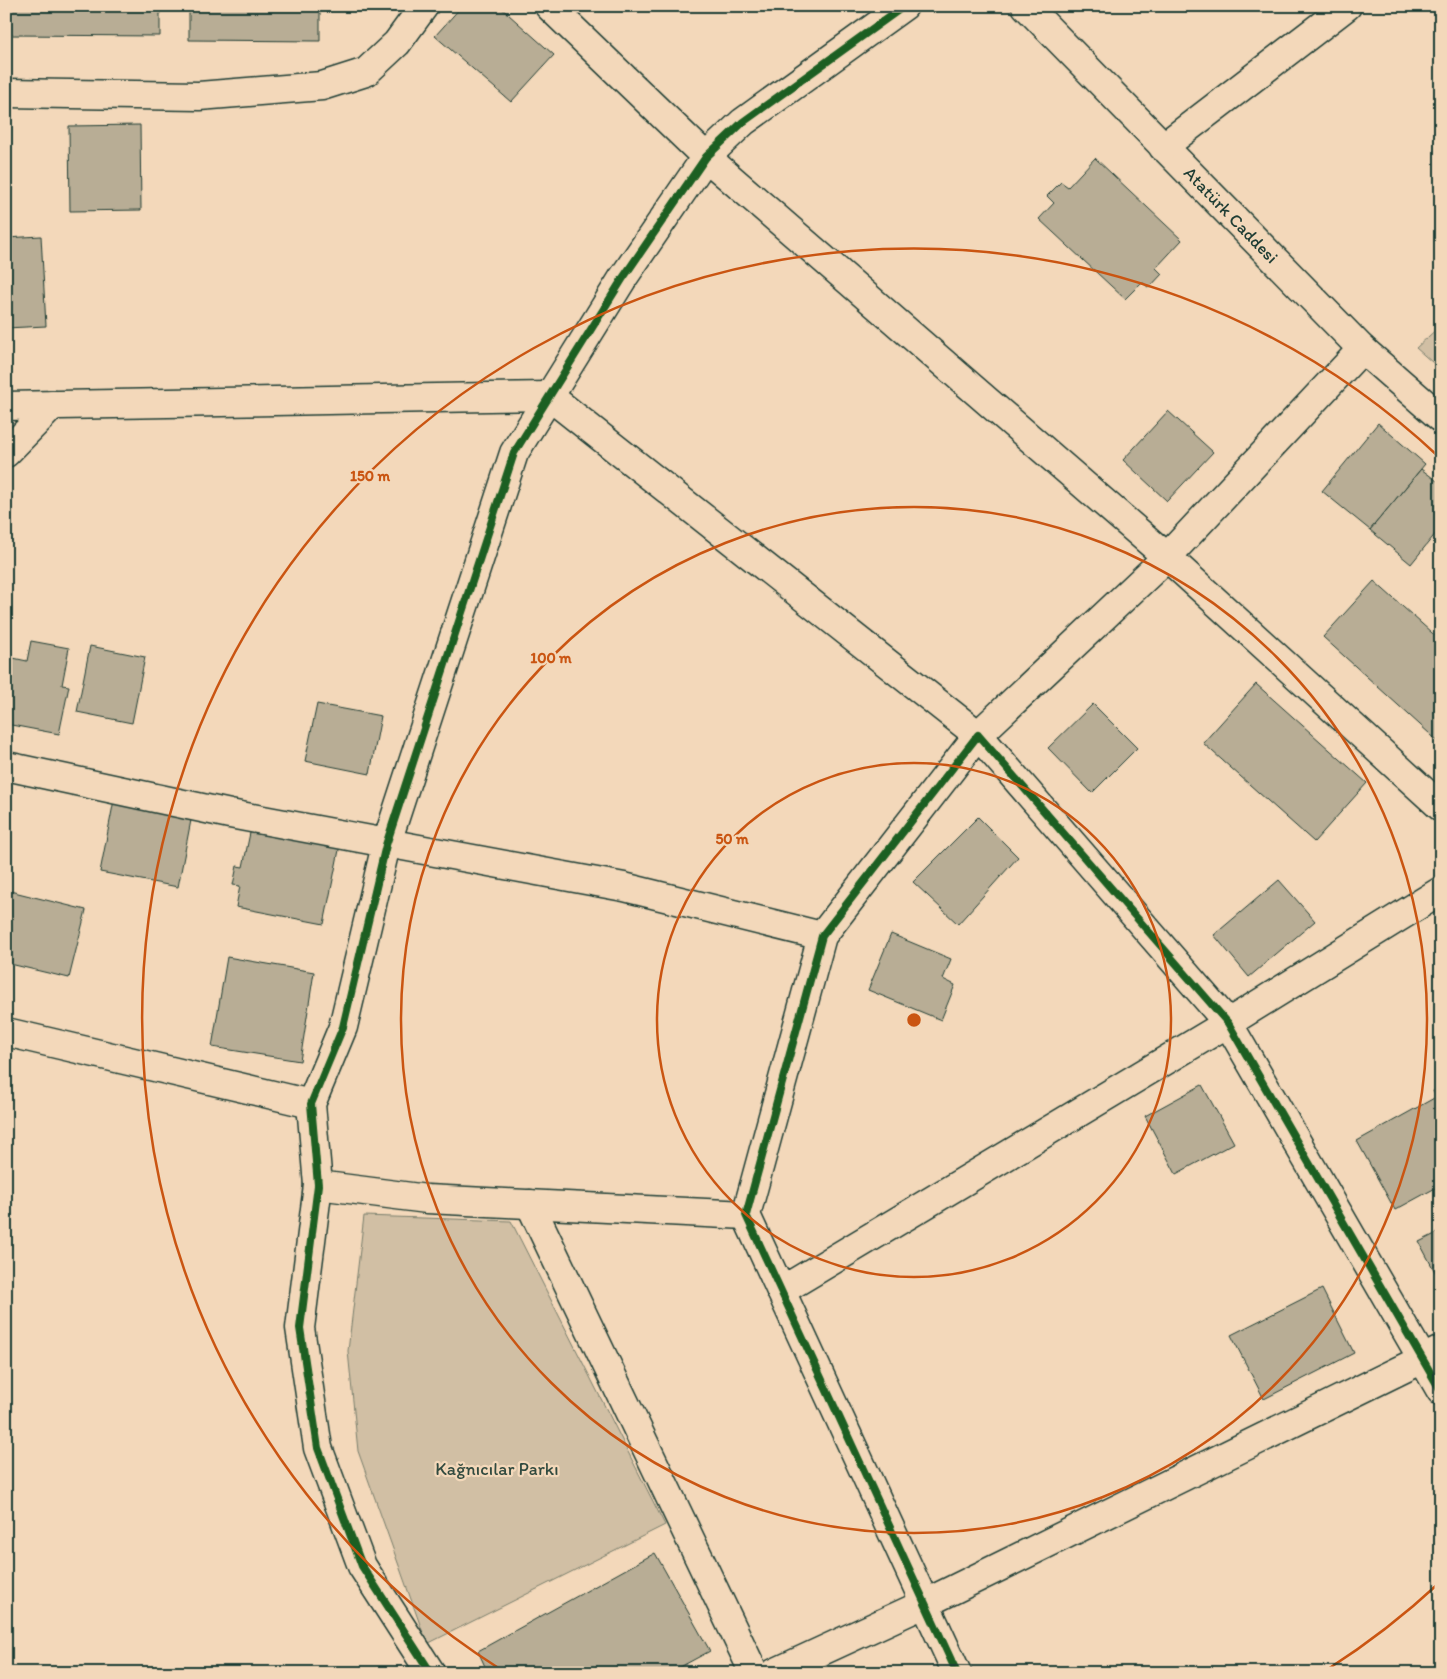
<svg xmlns="http://www.w3.org/2000/svg" width="1447" height="1679" font-family="Itim,sans-serif">
  <rect width="100%" height="100%" fill="#f3d8ba"/>
  <filter id="ink" filterUnits="userSpaceOnUse"><feTurbulence type="fractalNoise" baseFrequency=".02" numOctaves="2"/><feDisplacementMap in="SourceGraphic" scale="10" xChannelSelector="R" yChannelSelector="G"/><feConvolveMatrix kernelMatrix="1 2 1 2 8 2 1 2 1" color-interpolation-filters="sRGB"/></filter>
  <g filter="url(#ink)">
    <!-- green -->
    <g fill="#d1bfa4" stroke="#787e6c">
      <path d="M1441,325V370L1416,348Z"/>
      <path d="M364,1216L511,1221L665,1525L427,1644L358,1451L348,1351Z"/>
    </g>
    <!-- building -->
    <g fill="#b8ad95" stroke="#1f3d34">
      <path d="M12,6H160V36L11,35Z"/>
      <path d="M189,6H320V41L189,40Z"/>
      <path d="M462,6H499L554,55L511,102L435,36Z"/>
      <path d="M140,125L141,210L70,211L69,126Z"/>
      <path d="M1095,158L1182,240L1156,268L1162,274L1149,288L1142,282L1125,299L1039,219L1054,203L1047,196L1061,182L1068,187Z"/>
      <path d="M41,236L46,326L6,328V238Z"/>
      <path d="M1168,411L1213,452L1167,501L1123,460Z"/>
      <path d="M1378,423L1425,464L1370,530L1322,491Z"/>
      <path d="M1421,469L1441,484V527L1411,564L1370,530Z"/>
      <path d="M1374,581L1441,641V744L1323,637Z"/>
      <path d="M31,641L69,648L62,685L69,686L59,734L6,724V674L10,675L13,658L27,661Z"/>
      <path d="M90,646L145,657L132,723L77,712Z"/>
      <path d="M1256,684L1367,783L1314,842L1203,743Z"/>
      <path d="M317,704L381,716L370,774L305,761Z"/>
      <path d="M1093,704L1137,748L1092,793L1048,748Z"/>
      <path d="M114,800L192,815L178,887L100,872Z"/>
      <path d="M978,817L1018,857L958,924L913,882Z"/>
      <path d="M251,828L340,845L324,924L236,907L240,886L233,885L237,866L243,867Z"/>
      <path d="M1279,880L1315,921L1249,977L1214,935Z"/>
      <path d="M6,890L86,910L69,978L6,963Z"/>
      <path d="M891,934L951,959L943,979L955,985L941,1020L868,990Z"/>
      <path d="M227,957L314,972L300,1061L212,1047Z"/>
      <path d="M1202,1085L1234,1143L1176,1174L1145,1116Z"/>
      <path d="M1441,1087V1185L1395,1210L1357,1141L1436,1097L1433,1091Z"/>
      <path d="M1441,1231V1283L1419,1242Z"/>
      <path d="M1322,1289L1354,1353L1264,1399L1231,1335Z"/>
      <path d="M655,1553L710,1651L669,1673H488L478,1651Z"/>
    </g>
    <g fill="none" stroke-linecap="round" stroke-linejoin="round">
      <!-- minor casing -->
      <g stroke="#1f3d34" stroke-width="31">
        <g id="minor">
          <path d="M549,6L706,157L1167,557L1441,807"/>
          <path d="M1026,6L1362,349L1441,418"/>
          <path d="M6,93L199,96L322,86L366,72L397,43L424,6"/>
          <path d="M1163,147L1347,6"/>
          <path d="M6,406L549,396L978,735L1167,557L1362,349"/>
          <path d="M6,453L53,405"/>
          <path d="M6,766L230,814L624,887L822,936"/>
          <path d="M6,1032L311,1104"/>
          <path d="M318,1185L427,1199L746,1215"/>
          <path d="M530,1204L754,1673"/>
          <path d="M781,1291L1228,1023L1441,891"/>
          <path d="M431,1673L362,1566L318,1448L300,1328L318,1185L311,1104L343,1027L386,845L514,453L623,278L706,157L743,122L904,6"/>
          <path d="M774,1673L926,1603L1441,1350"/>
          <path d="M957,1673L746,1215L822,936L978,735L1228,1023L1441,1391"/>
        </g>
      </g>
      <!-- minor -->
      <use href="#minor" stroke="#f3d8ba" stroke-width="28"/>
      <!-- cycleway casing -->
      <g stroke="#f3d8ba" stroke-width="11">
        <g id="cycleway">
          <path d="M431,1673L362,1566L318,1448L300,1328L318,1185L311,1104L343,1027L386,845L514,453L623,278L706,157L743,122L904,6"/>
          <path d="M957,1673L746,1215L822,936L978,735L1228,1023L1441,1391"/>
        </g>
      </g>
      <!-- cycleway -->
      <use href="#cycleway" stroke="#1b5e20" stroke-width="8"/>
    </g>
  </g>
  <!-- distance rings -->
  <g fill="none" stroke="#ca5512" stroke-width="2.5">
    <circle cx="914" cy="1020" r="257"/>
    <circle cx="914" cy="1020" r="513"/>
    <path d="M1439 1583A770 770 0 0 1 1328 1669M500 1669A770 770 0 1 1 1439 457"/>
  </g>
  <g text-anchor="middle" dominant-baseline="central" stroke-width="4.5" stroke-linejoin="round" paint-order="stroke">
    <!-- street labels -->
    <g font-size="18" fill="#1f3d34" stroke="#f3d8ba">
      <text transform="translate(1231 215) rotate(46)">Atatürk Caddesi</text>
    </g>
    <!-- park labels -->
    <g font-size="18" fill="#314a3f" stroke="#f3d8ba">
      <text x="497" y="1469">Kağnıcılar Parkı</text>
    </g>
  </g>
  <circle cx="914" cy="1020" r="8" fill="#ca5512" stroke="#f3d8ba" stroke-width="2.5"/>
  <g font-size="15" text-anchor="middle" font-weight="bold" fill="#ca5512" stroke="#f3d8ba" stroke-width="4.5" stroke-linejoin="round" paint-order="stroke">
    <text x="370" y="481">150 m</text>
    <text x="551" y="663">100 m</text>
    <text x="732" y="844">50 m</text>
  </g>
  <!-- margin -->
  <rect width="1447" height="1679" fill="none" stroke="#f3d8ba" stroke-width="25"/>
  <rect x="12" y="12" width="1422" height="1654" fill="none" stroke="#1f3d34" stroke-width="2" filter="url(#ink)"/>
</svg>
